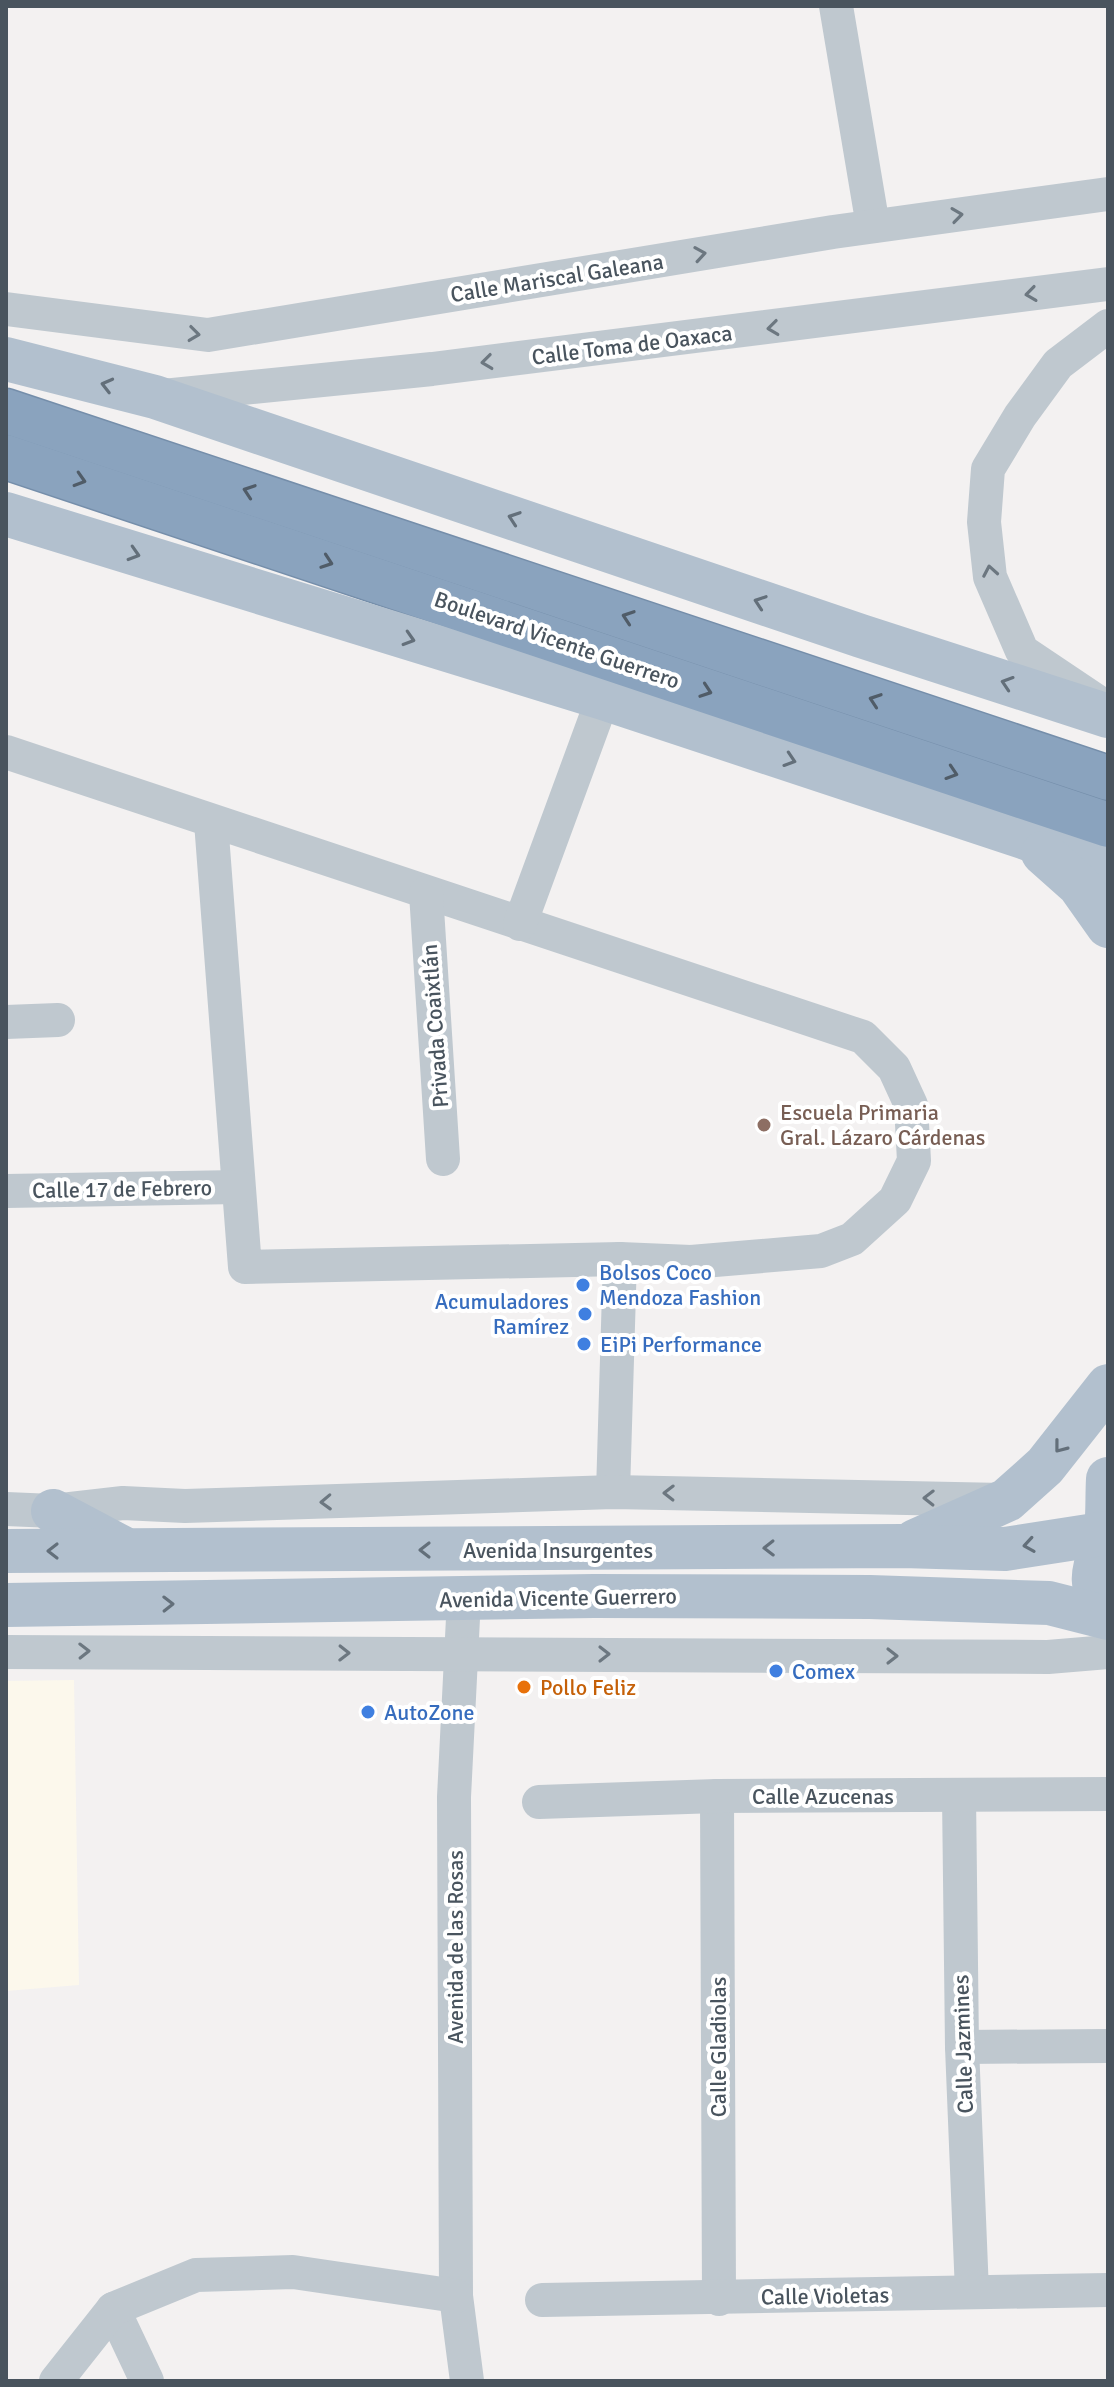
<svg xmlns="http://www.w3.org/2000/svg" width="1114" height="2387" font-family="Signika,sans-serif">
  <rect width="100%" height="100%" fill="#f3f1f1"/>
  <!-- commercial -->
  <path fill="#fcf8ec" d="M74,1680L79,1985L6,1991V1681Z"/>
  <g fill="none" stroke-linecap="round" stroke-linejoin="round">
    <!-- highway casing -->
    <g stroke="#758eaa" stroke-width="47">
      <g id="highway">
        <path d="M6,411L1108,778"/>
        <path d="M6,457L1108,825"/>
      </g>
    </g>
    <!-- minor -->
    <g stroke="#bfc8cf" stroke-width="34">
      <path d="M836,6L873,226"/>
      <path d="M6,309L208,335L833,232L1108,194"/>
      <path d="M163,396L432,369L1108,284"/>
      <path d="M1101,704L1022,651L990,577L984,522L988,469L1020,416L1058,364L1108,326"/>
      <path d="M6,752L863,1037L894,1068L911,1105L914,1161L895,1200L852,1239L821,1251L691,1262L620,1259L245,1267L211,822"/>
      <path d="M426,893L443,1159"/>
      <path d="M520,924L603,698"/>
      <path d="M6,1022L58,1020"/>
      <path d="M6,1191L238,1187"/>
      <path d="M613,1492L620,1259"/>
      <path d="M6,1509L53,1511L123,1503L185,1506L613,1492L1003,1500"/>
      <path d="M464,1598L454,1797L456,2296L467,2381"/>
      <path d="M6,1652L1048,1657L1108,1652"/>
      <path d="M959,1795L962,2047L972,2292"/>
      <path d="M717,1796L719,2299"/>
      <path d="M539,1802L717,1796L1108,1794"/>
      <path d="M962,2047L1108,2046"/>
      <path d="M542,2300L1108,2290"/>
      <path d="M113,2309L147,2381"/>
      <path d="M56,2381L113,2309L196,2275L293,2272L456,2296"/>
    </g>
    <!-- major -->
    <g stroke="#b2c0ce" stroke-width="44">
      <path d="M6,359L155,397L861,636L1108,716"/>
      <path d="M6,514L603,698L1026,838L1108,870"/>
      <path d="M1043,853L1079,885L1108,926"/>
      <path d="M1108,1479C1107,1496 1108,1514 1106,1530C1101,1559 1080,1582 1108,1606"/>
      <path d="M53,1511L121,1547"/>
      <path d="M915,1541L1007,1500L1045,1466L1108,1386"/>
      <path d="M6,1551L903,1546L1005,1549L1108,1533"/>
      <path d="M6,1605L594,1596L870,1597L1049,1603L1108,1618"/>
    </g>
    <!-- highway -->
    <use href="#highway" stroke="#8aa3be" stroke-width="44"/>
  </g>
  <!-- one-way arrows -->
  <defs><path id="oneway-chevron" d="M-2-3.5L2.5 0L-2 3.5" fill="none" stroke-width="1.6" stroke-linecap="round" stroke-linejoin="round" transform="scale(2)"/></defs>
  <g stroke="#6c7780">
    <use href="#oneway-chevron" transform="translate(957 215) rotate(-8)"/>
    <use href="#oneway-chevron" transform="translate(700 254) rotate(-9)"/>
    <use href="#oneway-chevron" transform="translate(1031 294) rotate(172)"/>
    <use href="#oneway-chevron" transform="translate(773 328) rotate(173)"/>
    <use href="#oneway-chevron" transform="translate(194 334) rotate(7)"/>
    <use href="#oneway-chevron" transform="translate(487 362) rotate(173)"/>
    <use href="#oneway-chevron" transform="translate(990 571) rotate(-100)"/>
    <use href="#oneway-chevron" transform="translate(669 1493) rotate(-179)"/>
    <use href="#oneway-chevron" transform="translate(929 1498) rotate(-179)"/>
    <use href="#oneway-chevron" transform="translate(326 1502) rotate(178)"/>
    <use href="#oneway-chevron" transform="translate(84 1651) rotate(-1)"/>
    <use href="#oneway-chevron" transform="translate(344 1653) rotate(1)"/>
    <use href="#oneway-chevron" transform="translate(604 1654)"/>
    <use href="#oneway-chevron" transform="translate(892 1656)"/>
  </g>
  <g stroke="#636f7a">
    <use href="#oneway-chevron" transform="translate(107 385) rotate(-166)"/>
    <use href="#oneway-chevron" transform="translate(514 518) rotate(-161)"/>
    <use href="#oneway-chevron" transform="translate(134 554) rotate(17)"/>
    <use href="#oneway-chevron" transform="translate(760 602) rotate(-161)"/>
    <use href="#oneway-chevron" transform="translate(409 639) rotate(17)"/>
    <use href="#oneway-chevron" transform="translate(1007 683) rotate(-162)"/>
    <use href="#oneway-chevron" transform="translate(790 760) rotate(18)"/>
    <use href="#oneway-chevron" transform="translate(1060 1447) rotate(128)"/>
    <use href="#oneway-chevron" transform="translate(1029 1545) rotate(171)"/>
    <use href="#oneway-chevron" transform="translate(769 1548) rotate(179)"/>
    <use href="#oneway-chevron" transform="translate(425 1550) rotate(180)"/>
    <use href="#oneway-chevron" transform="translate(53 1551) rotate(180)"/>
    <use href="#oneway-chevron" transform="translate(168 1604) rotate(-1)"/>
  </g>
  <g stroke="#505c68">
    <use href="#oneway-chevron" transform="translate(80 480) rotate(17)"/>
    <use href="#oneway-chevron" transform="translate(249 491) rotate(-161)"/>
    <use href="#oneway-chevron" transform="translate(327 562) rotate(19)"/>
    <use href="#oneway-chevron" transform="translate(628 617) rotate(-161)"/>
    <use href="#oneway-chevron" transform="translate(706 691) rotate(19)"/>
    <use href="#oneway-chevron" transform="translate(875 700) rotate(-161)"/>
    <use href="#oneway-chevron" transform="translate(952 773) rotate(18)"/>
  </g>
  <!-- markers -->
  <circle fill="#8d6e63" stroke="#fff" stroke-width="3" cx="764" cy="1125" r="8"/>
  <g fill="#3f7fe0" stroke="#fff" stroke-width="3">
    <circle cx="583" cy="1285" r="8"/>
    <circle cx="585" cy="1314" r="8"/>
    <circle cx="584" cy="1344" r="8"/>
    <circle cx="776" cy="1671" r="8"/>
    <circle cx="368" cy="1712" r="8"/>
  </g>
  <circle fill="#e8710a" stroke="#fff" stroke-width="3" cx="524" cy="1687" r="8"/>
  <g text-anchor="middle" dominant-baseline="central" stroke-width="8" stroke-linejoin="round" paint-order="stroke">
    <!-- street labels -->
    <g font-size="22" fill="#49545e" stroke="#fff">
      <text transform="translate(557 278) rotate(-9)">Calle Mariscal Galeana</text>
      <text transform="translate(632 345) rotate(-7)">Calle Toma de Oaxaca</text>
      <text transform="translate(557 640) rotate(19)">Boulevard Vicente Guerrero</text>
      <text transform="translate(435 1026) rotate(-94)">Privada Coaixtlán</text>
      <text transform="translate(122 1189) rotate(-1)">Calle 17 de Febrero</text>
      <text x="558" y="1550">Avenida Insurgentes</text>
      <text transform="translate(558 1598) rotate(-1)">Avenida Vicente Guerrero</text>
      <text x="823" y="1796">Calle Azucenas</text>
      <text transform="translate(455 1947) rotate(-90)">Avenida de las Rosas</text>
      <text transform="translate(963 2044) rotate(-92)">Calle Jazmines</text>
      <text transform="translate(718 2047) rotate(-90)">Calle Gladiolas</text>
      <text transform="translate(825 2296) rotate(-1)">Calle Violetas</text>
    </g>
    <!-- education labels -->
    <g font-size="22" fill="#785e54" stroke="#fff" text-anchor="start">
      <text x="780" y="1112">Escuela Primaria<tspan x="780" dy="25">Gral. Lázaro Cárdenas</tspan></text>
    </g>
    <!-- shop labels -->
    <g font-size="22" fill="#366cbe" stroke="#fff" text-anchor="start">
      <text x="599" y="1272">Bolsos Coco<tspan x="599" dy="25">Mendoza Fashion</tspan></text>
      <text x="569" y="1301" text-anchor="end">Acumuladores<tspan x="569" dy="25">Ramírez</tspan></text>
      <text x="600" y="1344">EiPi Performance</text>
      <text x="792" y="1671">Comex</text>
      <text x="384" y="1712">AutoZone</text>
    </g>
    <!-- food labels -->
    <g font-size="22" fill="#c56008" stroke="#fff" text-anchor="start">
      <text x="540" y="1687">Pollo Feliz</text>
    </g>
  </g>
  <!-- border -->
  <rect width="1114" height="2387" fill="none" stroke="#49545e" stroke-width="16"/>
</svg>
